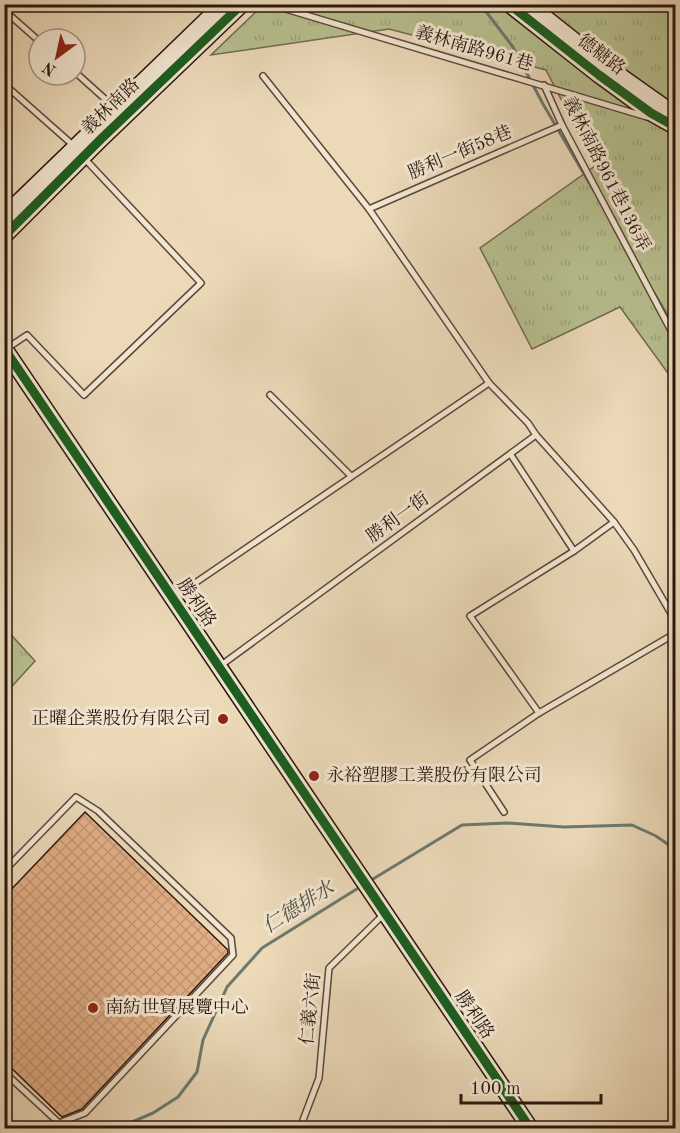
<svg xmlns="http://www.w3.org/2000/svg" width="680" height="1133" font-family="'Old Standard TT','Noto Serif TC',serif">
  <defs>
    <pattern id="grass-tufts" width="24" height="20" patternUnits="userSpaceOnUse" patternTransform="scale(1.5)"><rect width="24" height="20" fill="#b7bf8f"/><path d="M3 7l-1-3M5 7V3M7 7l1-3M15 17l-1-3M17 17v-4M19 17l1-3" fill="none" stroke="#9da37a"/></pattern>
    <pattern id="building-cross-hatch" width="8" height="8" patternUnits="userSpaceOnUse" patternTransform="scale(1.5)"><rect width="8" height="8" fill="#e2ae86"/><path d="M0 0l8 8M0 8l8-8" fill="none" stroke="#c29573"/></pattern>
  </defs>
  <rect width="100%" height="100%" fill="#ebd9b8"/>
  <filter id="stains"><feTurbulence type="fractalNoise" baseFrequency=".00333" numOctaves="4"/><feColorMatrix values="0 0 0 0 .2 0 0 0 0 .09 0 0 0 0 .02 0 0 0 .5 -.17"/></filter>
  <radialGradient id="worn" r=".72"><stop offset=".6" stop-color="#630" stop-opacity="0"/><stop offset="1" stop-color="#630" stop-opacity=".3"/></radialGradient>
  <!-- grass -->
  <g fill="url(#grass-tufts)" stroke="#706b50" stroke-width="1.5">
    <path d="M263,5H675V383L620,307L532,349L480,248L595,166L546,70L389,29L211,55Z"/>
    <path d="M4,627L35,661L5,694H4Z"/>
  </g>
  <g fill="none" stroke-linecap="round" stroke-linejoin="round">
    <!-- stream -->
    <g stroke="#6c796e" stroke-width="3">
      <path d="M484,9L513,47L543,104L594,191"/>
      <path d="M654,293L676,330"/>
      <path d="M368,882L462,825L507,823L564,827L632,825L656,836L676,850"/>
      <path d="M4,1128H5"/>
      <path d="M118,1128L153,1113L178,1097L197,1072L203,1040L227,987L262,948L360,887"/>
    </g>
  </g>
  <!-- building -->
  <path fill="url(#building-cross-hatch)" stroke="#291710" stroke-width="1.5" d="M85,812L228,950V953L82,1109L62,1117L4,1061V897Z"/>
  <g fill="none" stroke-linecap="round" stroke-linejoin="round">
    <!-- lane casing -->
    <g stroke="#5a483a" stroke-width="8">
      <g id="lane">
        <path d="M269,4L647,117"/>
        <path d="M4,10L39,41"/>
        <path d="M75,72L114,107"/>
        <path d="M4,84L74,146"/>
        <path d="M544,85L562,125L676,340"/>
        <path d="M369,209L562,125"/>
        <path d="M6,349L27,335L84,395L201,283L84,158"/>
        <path d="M270,395L351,476"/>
        <path d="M536,435L614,522L634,550L676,622"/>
        <path d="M511,455L574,551"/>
        <path d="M173,598L489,383"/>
        <path d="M220,666L536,435L528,423L489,383L369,209L263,76"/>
        <path d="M539,713L470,616L574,551L614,522"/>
        <path d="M504,812L470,760L539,713L676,633"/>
        <path d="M4,871L76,797L98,811L231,938L233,955L85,1113L59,1123L4,1072"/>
        <path d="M300,1128L319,1078L329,968L384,914"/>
      </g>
    </g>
    <!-- secondary casing -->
    <g stroke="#291710" stroke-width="18">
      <g id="secondary">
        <path d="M509,4L599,75L651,113L676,127"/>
        <path d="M528,4L605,65L663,106L676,113"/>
        <path d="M4,216L223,4"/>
        <path d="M4,236L101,139L242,4"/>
        <path d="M4,348L530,1128"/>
      </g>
    </g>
    <!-- lane -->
    <use href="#lane" stroke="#f2e6d1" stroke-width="5"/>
    <!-- secondary -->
    <use href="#secondary" stroke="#f2e6d1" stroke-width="15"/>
    <!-- cycleway casing -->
    <g stroke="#f2e6d1" stroke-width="13">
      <g id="cycleway">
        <path d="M509,4L599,75L651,113L676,127"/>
        <path d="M4,236L101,139L242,4"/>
        <path d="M4,348L530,1128"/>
      </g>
    </g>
    <!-- cycleway -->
    <use href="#cycleway" stroke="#1b5e20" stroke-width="9"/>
  </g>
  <!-- markers -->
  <g fill="#8f2418" stroke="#f2e6d1" stroke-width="2">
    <circle cx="223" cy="719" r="6"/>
    <circle cx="314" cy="776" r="6"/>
    <circle cx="93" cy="1008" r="6"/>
  </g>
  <g text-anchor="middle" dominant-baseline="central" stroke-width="6" stroke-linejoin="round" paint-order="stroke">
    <!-- street labels -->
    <g font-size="18" fill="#291710" stroke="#f2e6d1">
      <text transform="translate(474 49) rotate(16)">義林南路961巷</text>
      <text transform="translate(601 55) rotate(37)">德糖路</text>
      <text transform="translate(111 107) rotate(-44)">義林南路</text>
      <text transform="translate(460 153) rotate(-23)">勝利一街58巷</text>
      <text transform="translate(606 174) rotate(63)">義林南路961巷136弄</text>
      <text transform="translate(398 518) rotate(-36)">勝利一街</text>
      <text transform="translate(196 603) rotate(56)">勝利路</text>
      <text transform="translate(311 1009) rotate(-84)">仁義六街</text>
      <text transform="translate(474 1015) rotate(56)">勝利路</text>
    </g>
    <!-- poi labels -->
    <g font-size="18" fill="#291710" stroke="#f2e6d1" text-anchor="start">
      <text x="211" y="719" text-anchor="end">正曜企業股份有限公司</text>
      <text x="326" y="776">永裕塑膠工業股份有限公司</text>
      <text x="105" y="1008">南紡世貿展覽中心</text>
    </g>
    <!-- water labels -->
    <g font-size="20" font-style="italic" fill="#505047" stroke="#f2e6d1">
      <text transform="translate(299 908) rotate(-32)">仁德排水</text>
    </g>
  </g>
  <!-- margin -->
  <rect width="680" height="1133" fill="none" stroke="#ebd9b8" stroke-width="24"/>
  <rect x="6" y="6" width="668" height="1121" fill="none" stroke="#291710" stroke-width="3"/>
  <rect x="12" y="12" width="656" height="1109" fill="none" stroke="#291710" stroke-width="1.5"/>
  <!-- north arrow -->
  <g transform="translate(57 57) rotate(213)"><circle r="28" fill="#f2e6d1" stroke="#a29384" stroke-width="1.5"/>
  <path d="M0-4.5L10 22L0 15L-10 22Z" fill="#8f2418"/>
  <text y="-9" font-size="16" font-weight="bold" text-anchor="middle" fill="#291710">N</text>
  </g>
  <!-- scale -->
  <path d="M461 1094v9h140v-9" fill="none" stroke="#291710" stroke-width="3"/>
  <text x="470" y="1094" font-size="18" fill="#291710" stroke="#f2e6d1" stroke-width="4.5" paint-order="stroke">100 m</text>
  <rect width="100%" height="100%" filter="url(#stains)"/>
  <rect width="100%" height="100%" fill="url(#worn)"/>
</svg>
